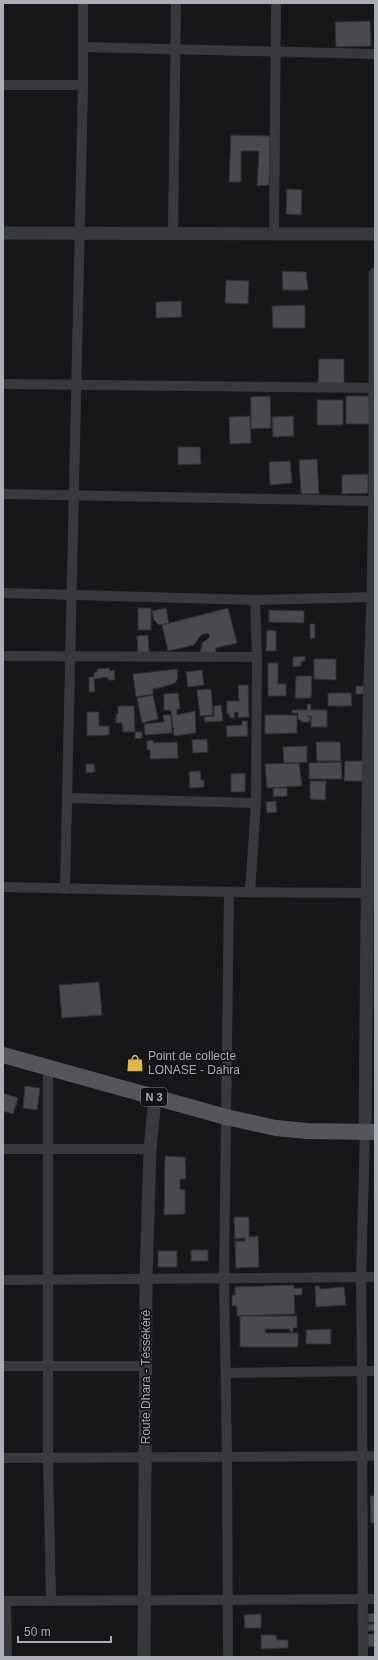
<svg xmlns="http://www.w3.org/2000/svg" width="378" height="1660" font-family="Helvetica,sans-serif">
  <rect width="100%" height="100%" fill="#171719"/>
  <!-- building -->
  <g fill="#494a4e" stroke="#313134">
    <path d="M370,21L371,46L336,47L335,22Z"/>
    <path d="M231,135L270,136L269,185L257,186L259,151H241V182H229Z"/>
    <path d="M287,189L302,190L301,215L286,214Z"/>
    <path d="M282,271L306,272L308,290H283Z"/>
    <path d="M226,280L249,281L248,304L225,303Z"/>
    <path d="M181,301L182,317L156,318V302Z"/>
    <path d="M305,305V328H273L272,306Z"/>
    <path d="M319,359H344V384L318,383Z"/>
    <path d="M270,396L271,428L251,429V397Z"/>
    <path d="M346,396H369L370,424H346Z"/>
    <rect x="317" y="400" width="26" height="25"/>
    <path d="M250,416L251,443L230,444L229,417Z"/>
    <path d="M293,416L294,436L273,437L272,417Z"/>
    <path d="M178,447H200L201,464L178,465Z"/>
    <path d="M317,459L319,494H301L299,460Z"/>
    <path d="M290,461L292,483L270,485L269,462Z"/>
    <path d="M368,474V493L342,494V475Z"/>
    <rect x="138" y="608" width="13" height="22"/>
    <path d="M166,608L169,623L159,625L154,620L152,611Z"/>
    <path d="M228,608L237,643L216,648L215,656L200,654L202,643L210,637L208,633L201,635L194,645L168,651L162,625Z"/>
    <path d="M269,610L304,611V623L269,622Z"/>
    <path d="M310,624H315V638L310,639Z"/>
    <path d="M267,630L276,631V651H266Z"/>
    <path d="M148,635L149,655H138L137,636Z"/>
    <path d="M305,656V661H301V666L293,667V657Z"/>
    <path d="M314,659H336V680L314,679Z"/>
    <path d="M268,663H278V684H286V696H268Z"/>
    <path d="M109,668L110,671L114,670L115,680H108V677L94,679L95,692H89V677H94V673L97,672V669Z"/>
    <path d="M177,669L178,678L175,683L163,687L153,689V694L136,697L133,674Z"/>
    <path d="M202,670L204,685L188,687L186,672Z"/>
    <path d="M296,676H312L311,698H295Z"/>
    <path d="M238,685H248L249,717L238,718V712L234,713L235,718H230L229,714H227V701H239Z"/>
    <rect x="356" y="686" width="8" height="8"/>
    <path d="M211,689L213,715L200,716L197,690Z"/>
    <path d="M178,693L180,709H177V715L195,711L196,733L174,736L171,710H164V694Z"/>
    <path d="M328,693H351L352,706H328Z"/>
    <path d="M153,695L158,719L142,723L137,698Z"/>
    <path d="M307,704H311V710H327V727H311V716H308V717H310V722H301V720H298V713H292V710H307Z"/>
    <path d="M221,705L223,721L205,722L204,717L214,716V706Z"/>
    <path d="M118,706H134L135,732H123L122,723H116V714H118Z"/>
    <path d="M87,712H99V726H109V735L87,736Z"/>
    <path d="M163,715H171L172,733L145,735L144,724L164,722Z"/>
    <path d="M265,715H297V733L265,734Z"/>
    <path d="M242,721H247L248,736L227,737L226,726L242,725Z"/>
    <path d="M135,732H142V738L135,739Z"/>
    <path d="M207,739L208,752L193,753L192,740Z"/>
    <path d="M153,740V743L177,742L178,758L150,759V750H147V741Z"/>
    <path d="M316,742H340L341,761H317Z"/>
    <path d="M307,746V762L284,763L283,747Z"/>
    <path d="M345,761H363V781H344Z"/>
    <path d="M341,762L342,779H309V763Z"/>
    <path d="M299,763L302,786L267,788L265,764Z"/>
    <path d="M86,764H94L95,772L86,773Z"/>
    <path d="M200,771L201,780H204V787L190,788L189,772Z"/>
    <path d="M245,773V792H231V774Z"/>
    <path d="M310,781H326L325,800L310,799Z"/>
    <path d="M273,788H287V796L273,797Z"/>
    <path d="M276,801L277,812L267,813L266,802Z"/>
    <path d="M99,982L102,1015L62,1018L59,985Z"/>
    <path d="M25,1086L40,1088L37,1110L23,1108Z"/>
    <path d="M3,1093L18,1098L13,1114L3,1111Z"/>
    <path d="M165,1156L185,1157L186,1179H180V1189L185,1190V1214L164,1215Z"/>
    <path d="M234,1217H249V1237L258,1236L259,1267L236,1268L235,1241H245V1238L235,1239Z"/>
    <rect x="191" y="1250" width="17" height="11"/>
    <rect x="158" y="1251" width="19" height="16"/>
    <path d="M294,1285V1288H302V1295H294L295,1314L237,1316V1306H232V1295H235V1287Z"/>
    <path d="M315,1286H319L320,1289L344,1287L346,1305L316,1307Z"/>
    <path d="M240,1316H297V1328H293V1332H290V1329H265L266,1333H298V1347H240Z"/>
    <path d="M331,1329V1344H306V1330Z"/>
    <path d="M370,1496H375V1523H371Z"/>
    <path d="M375,1613V1622H368V1614Z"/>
    <path d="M261,1614V1628H245L244,1615Z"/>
    <rect x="368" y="1624" width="7" height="7"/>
    <path d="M368,1634H375V1646L368,1647Z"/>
    <path d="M261,1635H276L277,1640H288V1648L261,1649Z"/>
  </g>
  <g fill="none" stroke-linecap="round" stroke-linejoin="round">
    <!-- minor -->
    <g stroke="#38393d" stroke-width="10">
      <path d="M83,47L375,54"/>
      <path d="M3,85H83"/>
      <path d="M173,233L176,3"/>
      <path d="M274,234L276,3"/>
      <path d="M3,384L375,388"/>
      <path d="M3,494L375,501"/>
      <path d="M3,593L255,600L375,597"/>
      <path d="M3,656L257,657"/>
      <path d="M67,798L256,803"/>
      <path d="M3,887L229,892L375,893"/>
      <path d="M65,889L83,85V3"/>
      <path d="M250,892L256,803L257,657L255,600"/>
      <path d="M48,1066V1458L51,1601"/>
      <path d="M3,1149H150"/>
      <path d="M3,1280L375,1277"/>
      <path d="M3,1366H146"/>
      <path d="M226,1373L375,1371"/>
      <path d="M3,1458L375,1456"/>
      <path d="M3,1601L375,1599"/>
      <path d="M6,1601L7,1657"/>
      <path d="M228,1657L227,1457L224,1277L229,892"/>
      <path d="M363,1657L362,1371L361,1277L365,1132"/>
    </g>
    <!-- tertiary -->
    <g stroke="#38393d" stroke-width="13">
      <path d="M3,233L375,234"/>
      <path d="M365,1132L369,709L373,597L375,492V274"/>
      <path d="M144,1657L146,1278L150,1149L155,1097"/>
    </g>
    <!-- primary -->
    <path stroke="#55565c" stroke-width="16" d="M3,1055L226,1117L276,1128L307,1131L375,1132"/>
  </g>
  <!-- icons -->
  <defs>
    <g id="shop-bare" transform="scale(1.38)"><path d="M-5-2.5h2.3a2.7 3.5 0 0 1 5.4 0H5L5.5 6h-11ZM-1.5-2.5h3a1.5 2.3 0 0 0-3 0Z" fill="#dfb449" stroke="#121214" stroke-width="2.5" paint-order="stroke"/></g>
  </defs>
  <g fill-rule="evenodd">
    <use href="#shop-bare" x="135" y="1063"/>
  </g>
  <g text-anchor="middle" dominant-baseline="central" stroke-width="3.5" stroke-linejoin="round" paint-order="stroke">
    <!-- shield labels -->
    <rect fill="#121214" stroke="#7d7f86" stroke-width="1" x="141" y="1088" width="26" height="18" rx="3"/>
    <g font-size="11" font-weight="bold" fill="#abaeb7">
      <text x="154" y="1097">N 3</text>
    </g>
    <!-- poi labels -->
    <g font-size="12" fill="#abaeb7" stroke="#121214" text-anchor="start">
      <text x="148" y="1056">Point de collecte<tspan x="148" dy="14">LONASE - Dahra</tspan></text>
    </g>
    <!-- street labels -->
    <g font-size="12" fill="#abaeb7" stroke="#121214">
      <text transform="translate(146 1377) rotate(-90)">Route Dhara - Téssékéré</text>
    </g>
  </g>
  <!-- border -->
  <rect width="378" height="1660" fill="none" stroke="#abaeb7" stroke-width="8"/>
  <!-- scale -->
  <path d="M18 1636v6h93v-6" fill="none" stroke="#abaeb7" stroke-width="2"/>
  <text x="24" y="1636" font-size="12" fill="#abaeb7" stroke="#121214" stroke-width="3" paint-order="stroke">50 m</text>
</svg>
